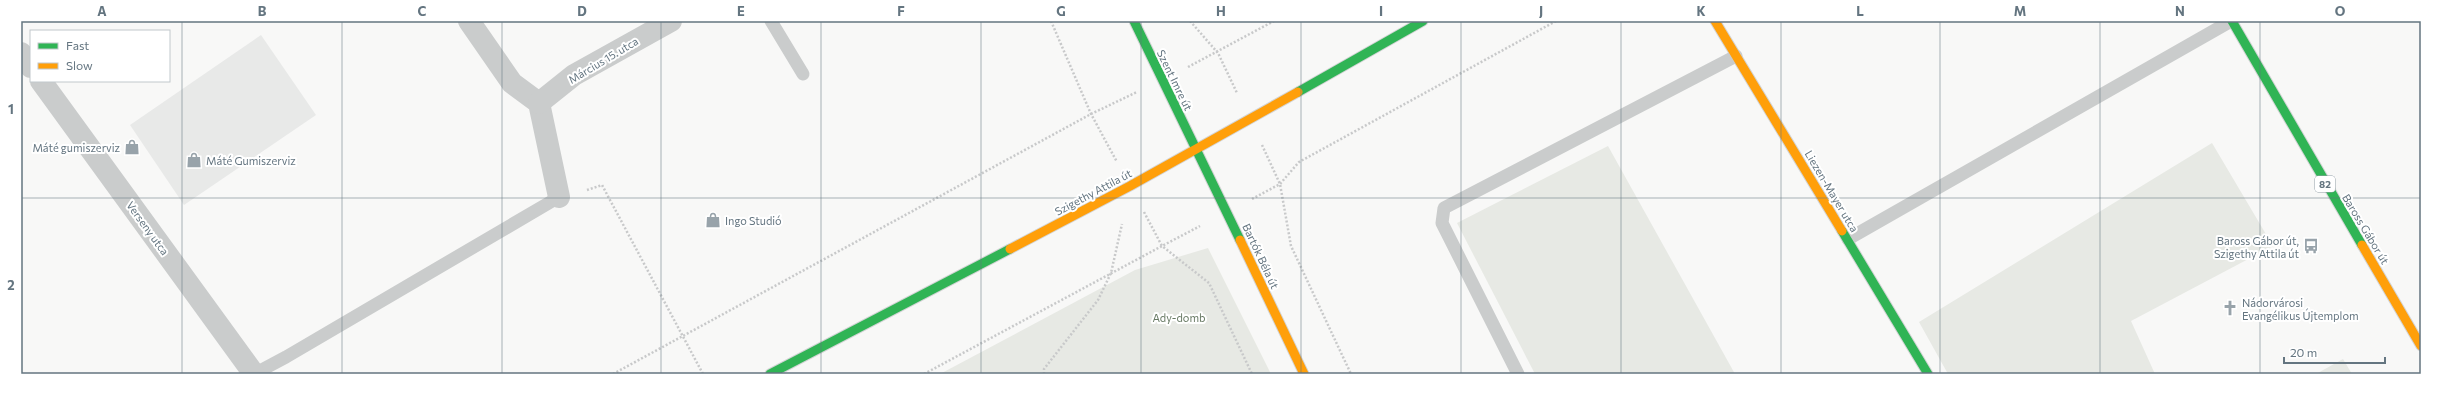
<svg xmlns="http://www.w3.org/2000/svg" width="2442" height="395" font-family="Commissioner,sans-serif">
  <rect width="100%" height="100%" fill="#f8f8f7"/>
  <!-- built -->
  <path fill="#e8e9e8" d="M261,35L316,115L184,205L130,125Z"/>
  <!-- green -->
  <g fill="#e7e9e4">
    <path d="M2212,143L2273,246L2131,321L2155,374H1948L1919,322Z"/>
    <path d="M1608,146L1735,374H1535L1457,223Z"/>
    <path d="M1208,248L1271,374H940L1135,270Z"/>
    <path d="M2343,359L2352,374H2316Z"/>
  </g>
  <g fill="none" stroke-linecap="round" stroke-linejoin="round">
    <!-- fast casing -->
    <g stroke="#d3d4d5" stroke-width="11">
      <g id="fast">
        <path d="M1134,21L1240,240"/>
        <path d="M2232,21L2362,245"/>
        <path d="M1298,92L1423,21"/>
        <path d="M1842,231L1928,374"/>
        <path d="M770,374L1010,249"/>
      </g>
    </g>
    <!-- slow casing -->
    <g stroke="#d3d4d5" stroke-width="11">
      <g id="slow">
        <path d="M1715,21L1842,231"/>
        <path d="M1240,240L1304,374"/>
        <path d="M2362,245L2421,346"/>
        <path d="M1010,249L1130,186L1298,92"/>
      </g>
    </g>
    <!-- path -->
    <g stroke="#c8c9ca" stroke-width="2.5" stroke-dasharray="2 2" stroke-linecap="butt">
      <path d="M1051,21L1091,114L1117,162"/>
      <path d="M1190,21L1218,53L1237,93"/>
      <path d="M1188,67L1274,21"/>
      <path d="M1262,145L1280,184L1291,246L1351,374"/>
      <path d="M587,190L602,185L703,374"/>
      <path d="M1252,199L1280,184L1299,162L1556,21"/>
      <path d="M1144,212L1162,246L1200,226"/>
      <path d="M613,374L1091,114L1137,92"/>
      <path d="M924,374L1162,246L1209,283L1252,374"/>
      <path d="M1044,374V369L1098,300L1111,273L1122,224"/>
    </g>
    <!-- lane -->
    <g stroke="#cacccc" stroke-width="13">
      <path d="M771,21L803,74"/>
      <path d="M1848,239L2231,21"/>
      <path d="M254,374L286,357L559,197"/>
      <path d="M1518,374L1442,223L1444,208L1736,56"/>
    </g>
    <!-- street -->
    <g stroke="#cacccc" stroke-width="22">
      <path d="M469,21L512,83L539,103L559,197"/>
      <path d="M21,53L31,67"/>
      <path d="M41,81L254,374"/>
      <path d="M539,103L574,75L671,21"/>
    </g>
    <!-- fast -->
    <use href="#fast" stroke="#30b455" stroke-width="9"/>
    <!-- slow -->
    <use href="#slow" stroke="#ff9f0a" stroke-width="9"/>
  </g>
  <!-- grid -->
  <path fill="none" stroke="#647580" stroke-width="1" stroke-opacity="0.55" d="M182,21V374M342,21V374M502,21V374M661,21V374M821,21V374M981,21V374M1141,21V374M1301,21V374M1461,21V374M1621,21V374M1781,21V374M1940,21V374M2100,21V374M2260,21V374M21,198H2421"/>
  <!-- icons -->
  <defs>
    <g id="shop-bare" transform="scale(1.2)"><path d="M-5-2.5h2.3a2.7 3.5 0 0 1 5.4 0H5L5.5 6h-11ZM-1.5-2.5h3a1.5 2.3 0 0 0-3 0Z" fill="#98a3aa" stroke="#fff" stroke-width="2.5" paint-order="stroke"/></g>
    <g id="bus-bare" transform="scale(1.2)"><path d="M-5-6H5V4H4V6H2V4H-2V6H-4V4H-5ZM-3.5-4V0h7V-4ZM-3.5 1.2v1.5H-2V1.2ZM2 1.2v1.5H3.5V1.2Z" fill="#98a3aa" stroke="#fff" stroke-width="2.5" paint-order="stroke"/></g>
    <g id="church-bare" transform="scale(1.2)"><path d="M-1.2-6h2.4v3.5h3.3v2.4h-3.3V6h-2.4V-.1h-3.3v-2.4h3.3Z" fill="#98a3aa" stroke="#fff" stroke-width="2.5" paint-order="stroke"/></g>
  </defs>
  <g fill-rule="evenodd">
    <use href="#shop-bare" x="132" y="147"/>
    <use href="#shop-bare" x="194" y="160"/>
    <use href="#shop-bare" x="713" y="220"/>
    <use href="#bus-bare" x="2311" y="246"/>
    <use href="#church-bare" x="2230" y="308"/>
  </g>
  <g text-anchor="middle" dominant-baseline="central" stroke-width="4" stroke-linejoin="round" paint-order="stroke">
    <!-- shield labels -->
    <rect fill="#fff" stroke="#929ea6" stroke-width="1" x="2315" y="176" width="20" height="16" rx="3"/>
    <g font-size="10" font-weight="bold" fill="#647580">
      <text x="2325" y="184">82</text>
    </g>
    <!-- street labels -->
    <g font-size="11" fill="#647580" stroke="#fff">
      <text transform="translate(603 60) rotate(-31)">Március 15. utca</text>
      <text transform="translate(1175 80) rotate(64)">Szent Imre út</text>
      <text transform="translate(1832 191) rotate(59)">Liezen-Mayer utca</text>
      <text transform="translate(1093 192) rotate(-28)">Szigethy Attila út</text>
      <text transform="translate(148 228) rotate(54)">Verseny utca</text>
      <text transform="translate(2366 229) rotate(59)">Baross Gábor út</text>
      <text transform="translate(1261 256) rotate(65)">Bartók Béla út</text>
    </g>
    <!-- poi labels -->
    <g font-size="11" fill="#647580" stroke="#fff" text-anchor="start">
      <text x="120" y="147" text-anchor="end">Máté gumiszerviz</text>
      <text x="206" y="160">Máté Gumiszerviz</text>
      <text x="725" y="220">Ingo Studió</text>
      <text x="2299" y="240" text-anchor="end">Baross Gábor út,<tspan x="2299" dy="13">Szigethy Attila út</tspan></text>
      <text x="2242" y="302">Nádorvárosi<tspan x="2242" dy="13">Evangélikus Újtemplom</tspan></text>
    </g>
    <!-- park labels -->
    <g font-size="11" fill="#677963" stroke="#fff">
      <text x="1179" y="317">Ady-domb</text>
    </g>
  </g>
  <!-- border -->
  <rect width="2442" height="395" fill="none" stroke="#ffffff" stroke-width="44"/>
  <!-- legend -->
  <rect x="30" y="30" width="140" height="52" fill="#ffffff" stroke="#c1c8cc"/>
  <rect x="38" y="43" width="20" height="6" fill="#30b455" stroke="#c1c8cc"/>
  <text x="66" y="50" font-size="12" fill="#647580">Fast</text>
  <rect x="38" y="63" width="20" height="6" fill="#ff9f0a" stroke="#c1c8cc"/>
  <text x="66" y="70" font-size="12" fill="#647580">Slow</text>
  <!-- scale -->
  <path d="M2284 357v6h101v-6" fill="none" stroke="#647580" stroke-width="2"/>
  <text x="2290" y="357" font-size="12" fill="#647580" stroke="#ffffff" stroke-width="3" paint-order="stroke">20 m</text>
  <rect x="22" y="22" width="2398" height="351" fill="none" stroke="#647580" stroke-width="1.5"/>
  <g font-size="13" text-anchor="middle" font-weight="bold" fill="#647580">
    <text x="102" y="16">A</text>
    <text x="262" y="16">B</text>
    <text x="422" y="16">C</text>
    <text x="582" y="16">D</text>
    <text x="741" y="16">E</text>
    <text x="901" y="16">F</text>
    <text x="1061" y="16">G</text>
    <text x="1221" y="16">H</text>
    <text x="1381" y="16">I</text>
    <text x="1541" y="16">J</text>
    <text x="1701" y="16">K</text>
    <text x="1860" y="16">L</text>
    <text x="2020" y="16">M</text>
    <text x="2180" y="16">N</text>
    <text x="2340" y="16">O</text>
    <text x="11" y="114">1</text>
    <text x="11" y="290">2</text>
  </g>
</svg>
